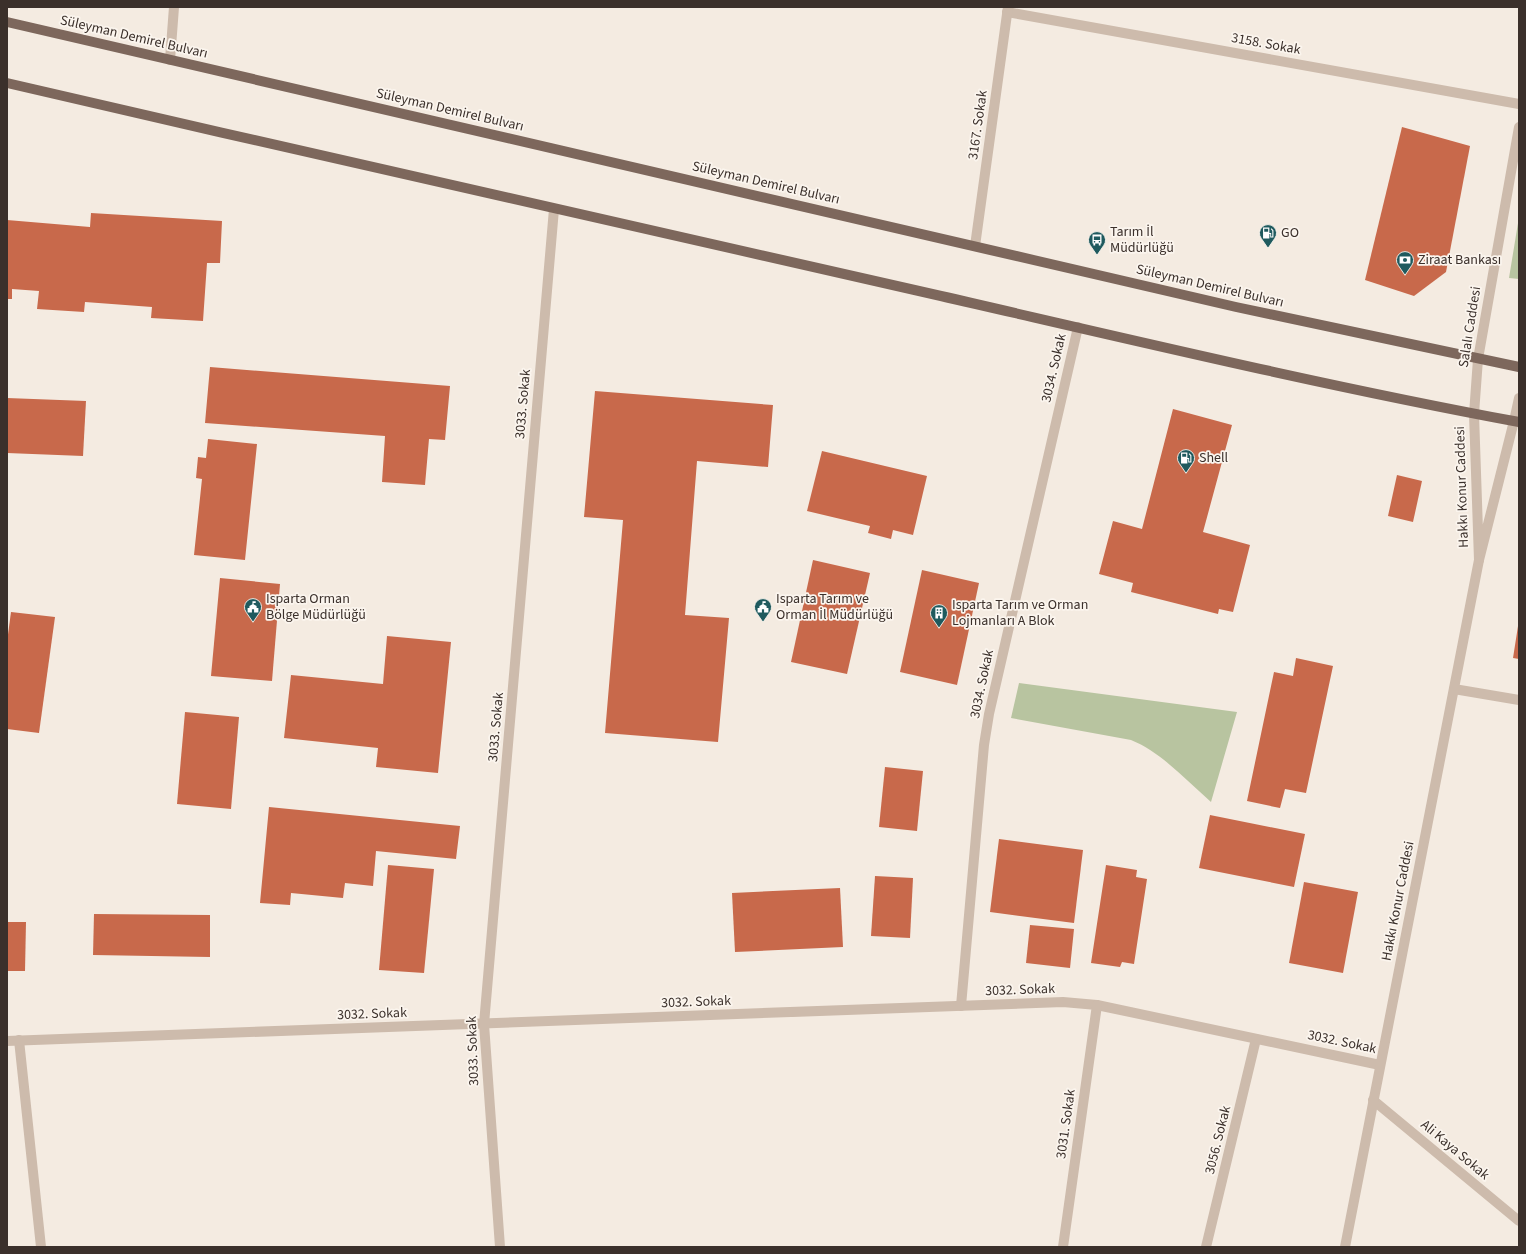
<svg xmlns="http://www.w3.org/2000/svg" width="1526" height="1254" font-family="'Source Sans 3',sans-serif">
  <rect width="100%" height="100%" fill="#f4ebe1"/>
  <!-- green -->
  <g fill="#b8c4a0">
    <path d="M1519,217V279L1509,278Z"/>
    <path d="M1019,683L1237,712L1211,802C1187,781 1161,752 1131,740L1011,718Z"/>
  </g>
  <!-- building -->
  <g fill="#c8694b">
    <path d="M1402,127L1470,146L1446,272L1414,296L1365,280Z"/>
    <path d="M91,213L222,221L220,263H207L203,321L151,318L152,307L85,302L84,312L37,309L39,291L12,289V299H7V220L90,227Z"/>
    <path d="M210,367L450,386L445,440L429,439L425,485L382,482L385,436L205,423Z"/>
    <path d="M595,391L773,405L768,467L697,461L685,615L729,618L718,742L605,733L623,520L584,517Z"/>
    <path d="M7,398L86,401L83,456L7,453Z"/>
    <path d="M1173,409L1232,425L1203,532L1250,545L1233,612L1219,609L1218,614L1131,592L1133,583L1099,574L1113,521L1142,529Z"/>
    <path d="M208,439L257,444L245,560L194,555L202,479L196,478L198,457L206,458Z"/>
    <path d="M822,451L927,476L913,535L893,530L891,539L868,533L870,526L807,511Z"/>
    <path d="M1397,475L1422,481L1413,522L1388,516Z"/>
    <path d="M813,560L870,573L847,674L791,662Z"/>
    <path d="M922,570L979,583L957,685L900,672Z"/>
    <path d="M220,578L280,584L272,681L211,676Z"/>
    <path d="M11,612L55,617L39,733L7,729V642Z"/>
    <path d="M1518,626H1519V659L1513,658Z"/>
    <path d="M387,636L451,642L438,773L376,767L378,748L284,738L291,675L383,684Z"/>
    <path d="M1296,658L1333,666L1306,793L1285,789L1280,808L1247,801L1274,672L1293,676Z"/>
    <path d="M185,712L239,717L231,809L177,804Z"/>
    <path d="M885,767L923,771L917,831L879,827Z"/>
    <path d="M269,807L460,826L456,859L376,851L373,886L345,883L343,898L291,893L290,905L260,903Z"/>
    <path d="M1210,815L1305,834L1294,887L1199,868Z"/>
    <path d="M999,839L1083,850L1074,923L990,912Z"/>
    <path d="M388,865L434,869L424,973L379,970Z"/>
    <path d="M1106,865L1137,870L1136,877L1147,879L1134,964L1122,962L1120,967L1091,963Z"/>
    <path d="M875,876L913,878L910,938L871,936Z"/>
    <path d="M1304,882L1358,892L1343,973L1289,963Z"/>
    <path d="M840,888L843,947L735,952L732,893Z"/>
    <path d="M94,914L210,915V957L93,955Z"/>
    <path d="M7,922H26L25,971H7Z"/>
    <path d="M1030,925L1074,929L1070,968L1026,963Z"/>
  </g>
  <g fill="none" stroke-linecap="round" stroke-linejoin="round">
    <!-- minor -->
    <g stroke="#cdbbac" stroke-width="10">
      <path d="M1007,12L1519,104"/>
      <path d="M170,60L174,7"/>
      <path d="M1519,127L1478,359L1474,414L1479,560L1514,421L1519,398"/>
      <path d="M975,246L1008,7"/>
      <path d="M1454,689L1519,700"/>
      <path d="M961,1006L984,745L989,714L1078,327"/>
      <path d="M19,1040L41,1247"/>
      <path d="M7,1041L1063,1002L1097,1005L1380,1065"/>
      <path d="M1373,1100L1519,1221"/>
      <path d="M500,1247L484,1024L554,209"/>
      <path d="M1063,1247L1097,1005"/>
      <path d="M1206,1247L1256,1039"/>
      <path d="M1345,1247L1479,560"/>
    </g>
    <!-- major -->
    <g stroke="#7d675c" stroke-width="10">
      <path d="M7,22L1236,307L1519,367"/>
      <path d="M7,83C318,155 629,226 941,296C1133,340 1325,386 1519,422"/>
    </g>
  </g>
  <!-- icons -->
  <defs>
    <g id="fuel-pin" transform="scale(0.9)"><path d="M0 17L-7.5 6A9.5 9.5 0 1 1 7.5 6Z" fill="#1f5a5e" stroke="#fbf5ee"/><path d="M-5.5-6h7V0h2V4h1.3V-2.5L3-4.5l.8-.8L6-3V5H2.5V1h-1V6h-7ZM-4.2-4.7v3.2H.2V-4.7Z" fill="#fff"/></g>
    <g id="bus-pin" transform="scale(0.9)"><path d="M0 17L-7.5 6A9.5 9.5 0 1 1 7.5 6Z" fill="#1f5a5e" stroke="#fbf5ee"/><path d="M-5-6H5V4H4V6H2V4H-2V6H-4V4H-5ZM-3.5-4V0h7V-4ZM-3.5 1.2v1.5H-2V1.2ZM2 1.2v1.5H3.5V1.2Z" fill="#fff"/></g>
    <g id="bank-pin" transform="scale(0.9)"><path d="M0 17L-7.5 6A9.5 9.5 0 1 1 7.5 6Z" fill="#1f5a5e" stroke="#fbf5ee"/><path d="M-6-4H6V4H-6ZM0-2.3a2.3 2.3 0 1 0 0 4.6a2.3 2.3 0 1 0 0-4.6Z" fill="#fff"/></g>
    <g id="civic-pin" transform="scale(0.9)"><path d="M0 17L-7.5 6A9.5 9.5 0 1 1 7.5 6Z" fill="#1f5a5e" stroke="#fbf5ee"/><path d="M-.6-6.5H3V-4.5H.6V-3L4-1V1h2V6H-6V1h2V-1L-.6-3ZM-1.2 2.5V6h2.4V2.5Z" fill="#fff"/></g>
    <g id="building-pin" transform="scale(0.9)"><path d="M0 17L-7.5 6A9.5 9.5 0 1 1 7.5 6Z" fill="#1f5a5e" stroke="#fbf5ee"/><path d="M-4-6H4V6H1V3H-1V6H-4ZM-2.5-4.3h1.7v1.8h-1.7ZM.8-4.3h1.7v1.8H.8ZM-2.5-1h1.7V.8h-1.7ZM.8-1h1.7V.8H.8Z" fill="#fff"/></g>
  </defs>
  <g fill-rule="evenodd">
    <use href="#fuel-pin" x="1268" y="233"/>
    <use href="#bus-pin" x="1097" y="240"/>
    <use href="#bank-pin" x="1405" y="260"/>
    <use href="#fuel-pin" x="1186" y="458"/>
    <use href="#civic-pin" x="253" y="607"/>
    <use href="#civic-pin" x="763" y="607"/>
    <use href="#building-pin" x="939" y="613"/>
  </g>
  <g text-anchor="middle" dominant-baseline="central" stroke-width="3.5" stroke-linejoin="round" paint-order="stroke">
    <!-- street labels -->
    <g font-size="14" fill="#3b302b" stroke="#fbf5ee">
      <text transform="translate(134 37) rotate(13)">Süleyman Demirel Bulvarı</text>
      <text transform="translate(1266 44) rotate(10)">3158. Sokak</text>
      <text transform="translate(450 110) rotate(13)">Süleyman Demirel Bulvarı</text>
      <text transform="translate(978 125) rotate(-82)">3167. Sokak</text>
      <text transform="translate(766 183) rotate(13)">Süleyman Demirel Bulvarı</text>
      <text transform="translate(1210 286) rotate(13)">Süleyman Demirel Bulvarı</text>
      <text transform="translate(1470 327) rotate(-81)">Salalı Caddesi</text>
      <text transform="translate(1054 368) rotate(-77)">3034. Sokak</text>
      <text transform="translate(523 404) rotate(-85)">3033. Sokak</text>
      <text transform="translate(1462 487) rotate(-92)">Hakkı Konur Caddesi</text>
      <text transform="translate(982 684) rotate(-78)">3034. Sokak</text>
      <text transform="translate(496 727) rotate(-85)">3033. Sokak</text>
      <text transform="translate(1398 901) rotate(-79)">Hakkı Konur Caddesi</text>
      <text transform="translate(1020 990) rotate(-2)">3032. Sokak</text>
      <text transform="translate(696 1002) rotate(-2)">3032. Sokak</text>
      <text transform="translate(372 1014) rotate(-2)">3032. Sokak</text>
      <text transform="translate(1342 1042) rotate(12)">3032. Sokak</text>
      <text transform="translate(473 1051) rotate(-92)">3033. Sokak</text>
      <text transform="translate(1066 1124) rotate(-82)">3031. Sokak</text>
      <text transform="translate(1218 1140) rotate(-76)">3056. Sokak</text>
      <text transform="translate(1455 1150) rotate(40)">Ali Kaya Sokak</text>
    </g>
    <!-- poi labels -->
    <g font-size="14" fill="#3b302b" stroke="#fbf5ee" text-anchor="start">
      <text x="1110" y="232">Tarım İl<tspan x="1110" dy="16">Müdürlüğü</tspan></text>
      <text x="1281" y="233">GO</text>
      <text x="1418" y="260">Ziraat Bankası</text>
      <text x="1199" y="458">Shell</text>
      <text x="266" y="599">Isparta Orman<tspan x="266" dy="16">Bölge Müdürlüğü</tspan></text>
      <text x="776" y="599">Isparta Tarım ve<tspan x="776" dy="16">Orman İl Müdürlüğü</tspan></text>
      <text x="952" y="605">Isparta Tarım ve Orman<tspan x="952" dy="16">Lojmanları A Blok</tspan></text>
    </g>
  </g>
  <!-- border -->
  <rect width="1526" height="1254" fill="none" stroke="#3b302b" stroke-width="16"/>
</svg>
